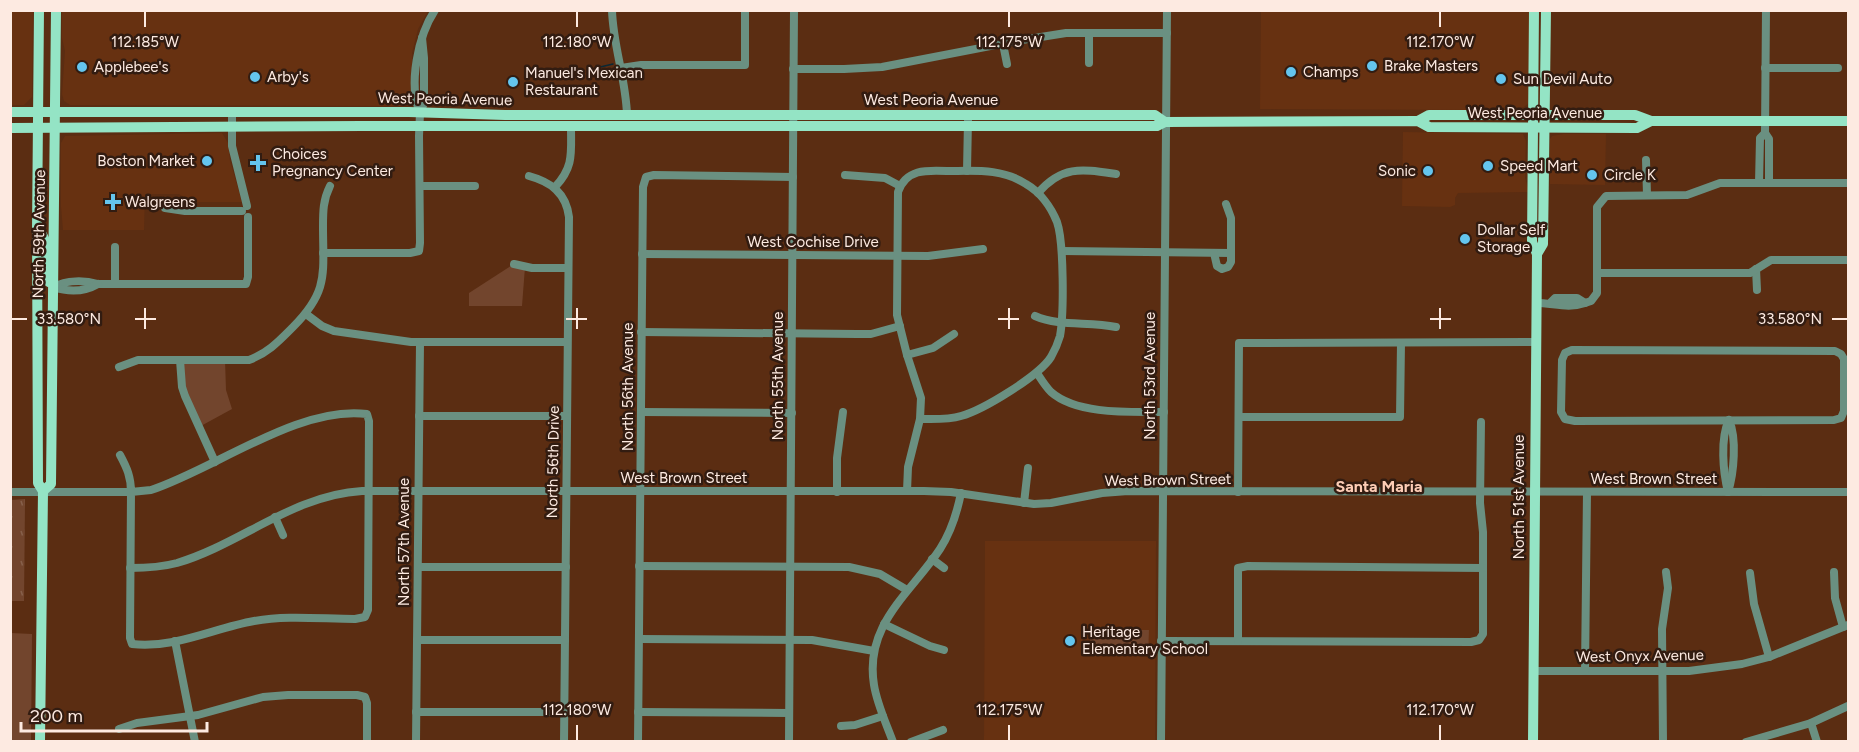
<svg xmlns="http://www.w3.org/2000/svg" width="1859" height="752" font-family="Figtree,sans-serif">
  <defs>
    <pattern id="grass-tufts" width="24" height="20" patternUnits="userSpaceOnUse" patternTransform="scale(1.5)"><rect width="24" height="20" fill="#72452d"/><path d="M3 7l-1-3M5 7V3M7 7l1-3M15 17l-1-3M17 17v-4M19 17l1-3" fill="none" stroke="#87604b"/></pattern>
  </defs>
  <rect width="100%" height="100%" fill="#5b2d12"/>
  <!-- built -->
  <g fill="#673111">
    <path d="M10,11H33L32,97L24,105H11Z"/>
    <path d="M62,11H428L418,29L412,53V102L406,106L70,105L64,101L62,94L65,51L62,38Z"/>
    <path d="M1261,11H1531L1530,102L1524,107H1494L1478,110L1260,109Z"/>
    <path d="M1403,132L1523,134L1526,141L1525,178L1529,192L1458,193L1455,198V205L1450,207L1402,206Z"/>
    <path d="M222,133L228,143L230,161L242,202H193L179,194H145L144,230H63L61,207V143L65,136Z"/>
    <path d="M1563,134H1606L1605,185L1550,184V139L1552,136Z"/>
    <path d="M985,541H1156L1155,741L984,742Z"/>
  </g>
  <!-- grass -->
  <path fill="url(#grass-tufts)" d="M25,499L24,601H11V500Z"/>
  <!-- park -->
  <g fill="#72452d">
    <path d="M514,264L525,267L522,306H469V293Z"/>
    <path d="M180,360H225L226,390L232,409L199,427L185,396Z"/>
    <path d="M1090,630H1149L1148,656H1090Z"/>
    <path d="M11,633L32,634L31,741H11Z"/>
  </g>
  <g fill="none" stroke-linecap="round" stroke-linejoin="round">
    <!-- stream -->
    <path stroke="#0a2935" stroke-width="1.5" d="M596,68L613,64"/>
    <!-- minor -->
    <g stroke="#6a9081" stroke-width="8">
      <path d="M612,10C613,46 626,79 627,115"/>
      <path d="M1766,10L1765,133L1769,139V183"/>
      <path d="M1003,44L1007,64"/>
      <path d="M1089,63V33"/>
      <path d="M621,68L641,65H745V10"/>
      <path d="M1765,68H1838"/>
      <path d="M793,69H844L882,67L1022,40L1066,33H1167"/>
      <path d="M232,112V146L247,206"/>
      <path d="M420,113C408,84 418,36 435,10"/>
      <path d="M1646,160L1647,195"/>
      <path d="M967,171L968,120"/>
      <path d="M845,175L885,178L900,186"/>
      <path d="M529,176C551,182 566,193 569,217L564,742"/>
      <path d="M1759,183L1760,138L1765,133"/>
      <path d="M420,186H475"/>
      <path d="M555,187C574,167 571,153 571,127"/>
      <path d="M1038,193C1062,165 1082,169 1116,174"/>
      <path d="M165,208L185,211H242"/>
      <path d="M1062,251L1231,253"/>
      <path d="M323,253H410L419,251L420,243L419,136L420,113L424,103V58L422,38"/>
      <path d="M1214,253L1217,266L1222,269L1228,267L1231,262V218L1226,204"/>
      <path d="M642,254L928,256L983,249"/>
      <path d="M514,264L532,268H568"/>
      <path d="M1756,269L1757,290"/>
      <path d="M1597,273H1750L1771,260H1848"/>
      <path d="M115,284V247"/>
      <path d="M53,287C67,280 84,280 98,284H246L248,277V217"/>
      <path d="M53,287C68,292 84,292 98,284"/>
      <path d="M1536,303C1553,303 1568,309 1585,303L1577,298H1555L1550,303"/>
      <path d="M1585,303L1591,301L1597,293V207L1606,196L1687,195L1720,183H1848"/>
      <path d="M306,314L322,326L334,331L411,342H567"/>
      <path d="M1035,316C1060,327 1089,321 1116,327"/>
      <path d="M641,332L857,334H871L900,326"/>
      <path d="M1572,350L1835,351L1841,354L1844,359V411L1841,418L1834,420L1575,421L1565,419L1561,412L1562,360L1565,353Z"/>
      <path d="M907,355L933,348L954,334"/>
      <path d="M180,360L182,387L185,396L215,462"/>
      <path d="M119,367L138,360H249C268,353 279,341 293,327C329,291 323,274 323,226C323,212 323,200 330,186"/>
      <path d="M1037,373C1041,379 1045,386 1051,392C1077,415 1131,412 1164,412"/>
      <path d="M641,412L792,413"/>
      <path d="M419,416H567"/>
      <path d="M1239,417H1400L1401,343"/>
      <path d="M907,491L908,467L920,419L921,398L907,355L897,315L898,192C906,169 926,170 947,171C974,171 1002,168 1026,184C1040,192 1051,207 1057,222C1064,242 1064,314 1060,336C1058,343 1055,350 1051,357C1039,376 983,410 961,416C948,420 934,419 920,419"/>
      <path d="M10,492H131L151,490C215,469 299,405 367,414L369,421L368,610L365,617L355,619C322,619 287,615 254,621C214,628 174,649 132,644L130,638L131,492C131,477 127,468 120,455"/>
      <path d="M837,492V458L843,412"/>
      <path d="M1238,492L1239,343L1536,342"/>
      <path d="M1728,492C1734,473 1737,438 1729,420"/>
      <path d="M1728,492C1723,472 1720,438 1729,420"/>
      <path d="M1024,503L1028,468"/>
      <path d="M275,517L283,535"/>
      <path d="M932,559L944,568"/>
      <path d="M639,566L849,567L880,574L907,590"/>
      <path d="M418,567H566"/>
      <path d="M130,568C146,568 162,567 177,563C241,544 293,495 362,491H924L951,492L1034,504L1051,503L1102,493L1128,491L1848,492"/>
      <path d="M1834,572L1835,598L1843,627"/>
      <path d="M1750,573L1754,604L1769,657"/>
      <path d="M884,624L930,646L944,650"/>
      <path d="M639,639L812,640L874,651"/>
      <path d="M417,640H565"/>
      <path d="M175,641L195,742"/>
      <path d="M1161,641L1471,642L1479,640L1483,634V532L1480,503L1481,422"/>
      <path d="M1238,641V568L1248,566L1483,568"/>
      <path d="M1533,671H1689L1742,664L1769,657L1848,625"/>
      <path d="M1585,671L1587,492"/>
      <path d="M416,712H564"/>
      <path d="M638,712L789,713"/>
      <path d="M1811,723L1817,742"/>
      <path d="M841,726L855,725L883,716"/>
      <path d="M119,729L137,723L198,715L263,697L288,695H357L365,697L367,703V742"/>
      <path d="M416,742L420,343"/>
      <path d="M638,742L643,187L646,177L654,175L793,177"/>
      <path d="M789,742L794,10"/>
      <path d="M893,742C886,723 877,704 874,685C864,624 911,593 940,549C951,532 957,513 961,493"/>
      <path d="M911,742L943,730"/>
      <path d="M1161,742L1167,10"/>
      <path d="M1663,742L1662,629L1668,588L1666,572"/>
      <path d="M1746,742L1811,723L1848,706"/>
    </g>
    <!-- major -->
    <g stroke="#94e4c5" stroke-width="10">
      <path d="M39,10L37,229L38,483L43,491L40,742"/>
      <path d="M10,112H409L505,115H1155L1165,122"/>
      <path d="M1418,121L1429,115H1635L1651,121H1848"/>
      <path d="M10,128L363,126H1157L1165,122L1418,121L1429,127L1637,128L1651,121"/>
      <path d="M37,229C52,240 44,266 49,282"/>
      <path d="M1537,254L1543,244L1546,10"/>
      <path d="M43,491L51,484L56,10"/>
      <path d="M1533,742L1537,254L1532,242L1534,10"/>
    </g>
  </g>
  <!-- ticks -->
  <path fill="none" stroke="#fdeae1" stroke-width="2" d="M145,12V27M577,12V27M1009,12V27M1440,12V27M145,308V329M577,308V329M1009,308V329M1440,308V329M12,319H27M135,319H156M566,319H587M998,319H1019M1430,319H1451M1832,319H1847M577,725V740M1009,725V740M1440,725V740"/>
  <!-- markers -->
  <g fill="#64c5ee" stroke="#321c11" stroke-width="2">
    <circle cx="1372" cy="66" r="6"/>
    <circle cx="82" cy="67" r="6"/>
    <circle cx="1291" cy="72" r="6"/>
    <circle cx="255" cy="77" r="6"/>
    <circle cx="1501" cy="79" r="6"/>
    <circle cx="513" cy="82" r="6"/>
    <circle cx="207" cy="161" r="6"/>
    <path d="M255 154h6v6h6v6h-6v6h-6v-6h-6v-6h6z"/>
    <circle cx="1488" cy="166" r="6"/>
    <circle cx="1428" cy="171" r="6"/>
    <circle cx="1592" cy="175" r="6"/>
    <path d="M110 193h6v6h6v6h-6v6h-6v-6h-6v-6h6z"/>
    <circle cx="1465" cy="239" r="6"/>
    <circle cx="1070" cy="641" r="6"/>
  </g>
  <g text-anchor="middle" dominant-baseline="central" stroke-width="5" stroke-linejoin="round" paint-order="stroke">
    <!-- poi labels -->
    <g font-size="15" fill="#fdeae1" stroke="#321c11" text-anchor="start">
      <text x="1384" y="66">Brake Masters</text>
      <text x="94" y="67">Applebee's</text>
      <text x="1303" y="72">Champs</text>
      <text x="525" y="73">Manuel's Mexican<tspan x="525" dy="17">Restaurant</tspan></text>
      <text x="267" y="77">Arby's</text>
      <text x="1513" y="79">Sun Devil Auto</text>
      <text x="272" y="154">Choices<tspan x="272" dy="17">Pregnancy Center</tspan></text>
      <text x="195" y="161" text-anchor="end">Boston Market</text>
      <text x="1500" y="166">Speed Mart</text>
      <text x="1416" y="171" text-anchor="end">Sonic</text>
      <text x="1604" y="175">Circle K</text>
      <text x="125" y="202">Walgreens</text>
      <text x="1477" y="230">Dollar Self<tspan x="1477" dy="17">Storage</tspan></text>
      <text x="1082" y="632">Heritage<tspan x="1082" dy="17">Elementary School</tspan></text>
    </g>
    <!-- street labels -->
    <g font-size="15" fill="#fdeae1" stroke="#321c11">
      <text transform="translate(445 99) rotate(1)">West Peoria Avenue</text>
      <text x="931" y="100">West Peoria Avenue</text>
      <text x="1535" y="113">West Peoria Avenue</text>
      <text transform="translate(39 234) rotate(-89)">North 59th Avenue</text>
      <text x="813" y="242">West Cochise Drive</text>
      <text transform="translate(778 376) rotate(-90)">North 55th Avenue</text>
      <text transform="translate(1150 376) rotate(-90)">North 53rd Avenue</text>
      <text transform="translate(628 387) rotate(-90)">North 56th Avenue</text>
      <text transform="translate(553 462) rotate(-89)">North 56th Drive</text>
      <text x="684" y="478">West Brown Street</text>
      <text x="1654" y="479">West Brown Street</text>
      <text transform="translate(1168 480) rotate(-1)">West Brown Street</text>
      <text transform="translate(1519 497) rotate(-90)">North 51st Avenue</text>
      <text transform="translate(404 542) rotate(-90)">North 57th Avenue</text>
      <text transform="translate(1640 656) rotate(-1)">West Onyx Avenue</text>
    </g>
    <!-- neighbourhood labels -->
    <g font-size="16" font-weight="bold" fill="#fdcdb6" stroke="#321c11">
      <text x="1379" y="486">Santa Maria</text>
    </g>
  </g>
  <g font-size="15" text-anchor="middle" fill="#fdeae1" stroke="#321c11" stroke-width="5" stroke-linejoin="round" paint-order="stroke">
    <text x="145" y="47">112.185°W</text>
    <text x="577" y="47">112.180°W</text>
    <text x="1009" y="47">112.175°W</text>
    <text x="1440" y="47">112.170°W</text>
    <text x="69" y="324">33.580°N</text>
    <text x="1790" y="324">33.580°N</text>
    <text x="577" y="715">112.180°W</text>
    <text x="1009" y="715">112.175°W</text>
    <text x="1440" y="715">112.170°W</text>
  </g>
  <!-- border -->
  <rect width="1859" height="752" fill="none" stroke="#fdeae1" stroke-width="24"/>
  <!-- scale -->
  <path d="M21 722v9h186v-9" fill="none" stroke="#fdeae1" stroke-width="3"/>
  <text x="30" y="722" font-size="18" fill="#fdeae1" stroke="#321c11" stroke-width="4.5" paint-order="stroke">200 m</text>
</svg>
